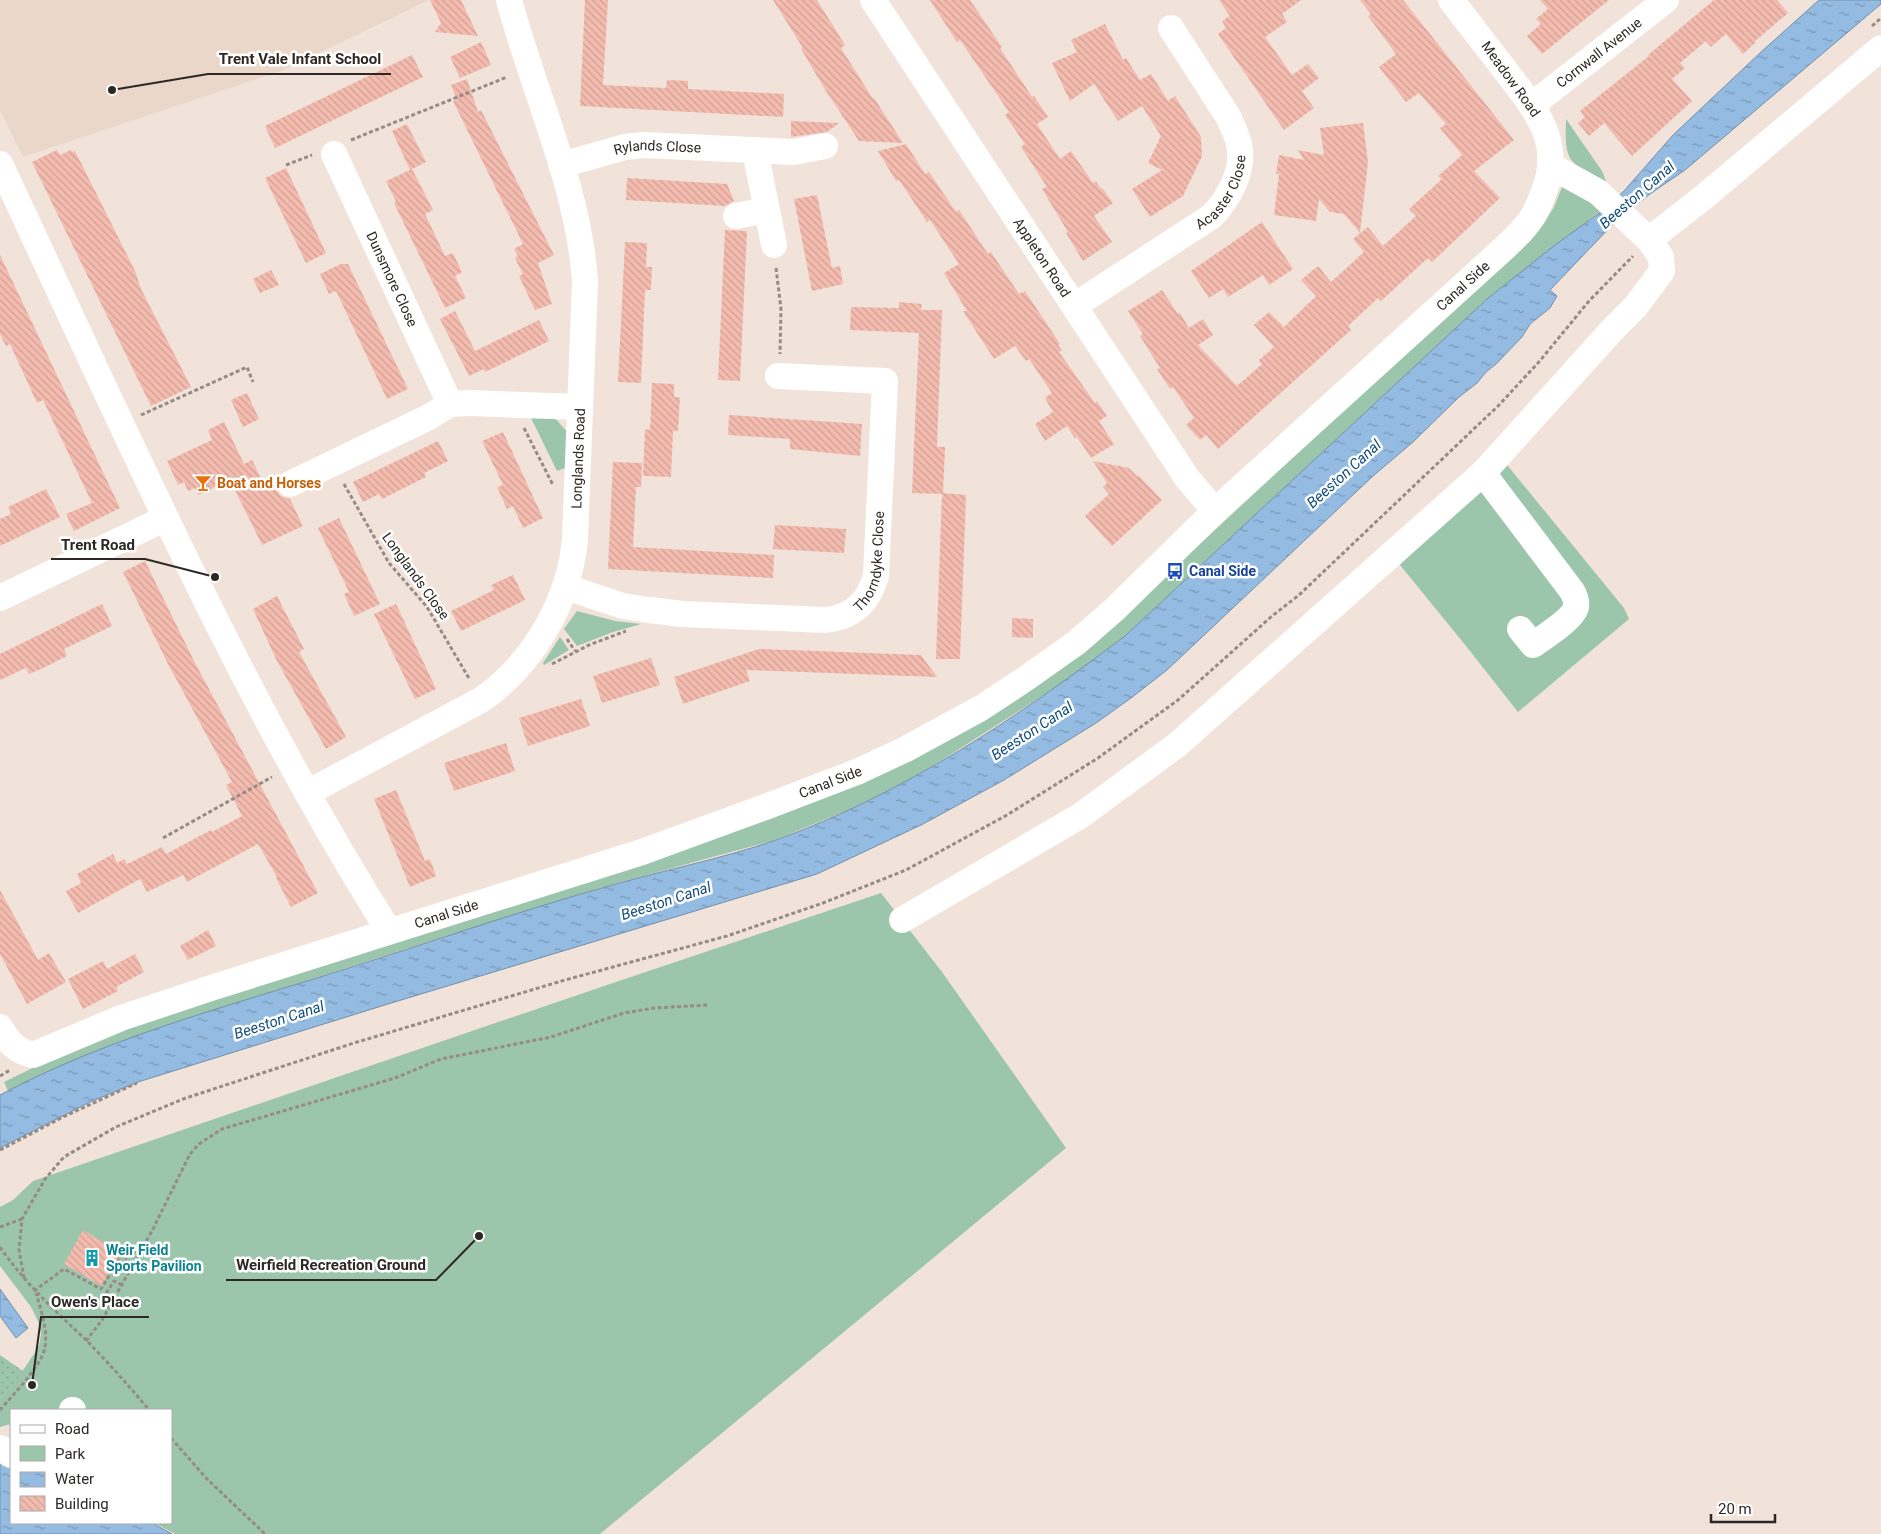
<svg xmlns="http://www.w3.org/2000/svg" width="1881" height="1534" font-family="Roboto,sans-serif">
  <defs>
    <pattern id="garden-dots" width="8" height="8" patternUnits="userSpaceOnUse" patternTransform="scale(1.25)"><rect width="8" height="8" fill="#9cc6ac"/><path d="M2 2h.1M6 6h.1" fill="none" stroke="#87aa94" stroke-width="1.8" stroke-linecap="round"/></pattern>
    <pattern id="water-ripples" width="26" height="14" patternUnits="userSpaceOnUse" patternTransform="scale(1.25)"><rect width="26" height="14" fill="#94bbe1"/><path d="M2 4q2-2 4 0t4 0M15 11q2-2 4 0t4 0" fill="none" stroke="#7998b6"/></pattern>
    <pattern id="building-back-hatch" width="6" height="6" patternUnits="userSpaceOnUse" patternTransform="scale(1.25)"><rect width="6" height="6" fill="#f4bbaf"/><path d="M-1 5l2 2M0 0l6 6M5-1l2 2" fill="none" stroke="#d2a196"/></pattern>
  </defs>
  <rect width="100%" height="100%" fill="#f1e3da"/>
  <!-- built -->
  <path fill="#ebd7ca" d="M0,0H429L284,70L23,157L0,110Z"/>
  <!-- green -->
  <g fill="#9cc6ac">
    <path d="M1566,119L1602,171L1608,186C1597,180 1577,169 1570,158C1564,147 1566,130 1566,119Z"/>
    <path d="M1562,187L1607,206L1487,299L1125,636L1067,680L950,755L909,781L848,810L775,840L614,884L446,936L147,1032L56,1068L8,1091L4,1082L51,1059L123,1030L802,804L1159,582L1543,225L1554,207Z"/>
    <path d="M533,415L553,416L569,434L568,467L557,471L531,418Z"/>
    <path d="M1503,460L1624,608L1629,619L1518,712L1466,646L1400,565Z"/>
    <path d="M577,611L615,621L641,624L613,632L577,646L564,629Z"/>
    <path d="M560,637L569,650L544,665L543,663Z"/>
    <path d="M881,893L942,972L1066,1148L600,1534H175L154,1523H171V1410H11V1424L0,1427V1400L26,1366L39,1346L41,1334L38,1321L31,1307L0,1266V1207L13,1200L33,1181L607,985Z"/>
  </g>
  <!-- garden -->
  <path fill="url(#garden-dots)" d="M0,1355L23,1371L0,1400Z"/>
  <!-- water -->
  <g fill="url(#water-ripples)" stroke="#758fa9">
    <path d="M1819,0H1881V4L1685,170L1650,194L1616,221L1550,290L1557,296L1550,308L1530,324L1522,337L1496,364L1486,372L1477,383L1459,397L1413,442L1373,476L1167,670L1131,698L1096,723L1004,780L923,824L817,874L388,1004L138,1082L90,1102L0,1148V1095C99,1042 210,1011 317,978C417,947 515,912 616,884C669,869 724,858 776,840C904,794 1018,717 1125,636L1487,299L1555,245L1598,214L1624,191L1673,135L1761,52Z"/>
    <path d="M0,1289L28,1328L16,1338L0,1316Z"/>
    <path d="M0,1458L11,1466V1523H152L172,1534H0Z"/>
  </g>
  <!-- building -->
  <g fill="url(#building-back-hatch)">
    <path d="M430,0H461L478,36L435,32L441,23Z"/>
    <path d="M585,0H608L603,85L666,88L667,80L688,81V89L784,94L783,117L580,106Z"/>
    <path d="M773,0H817L845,45L841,48L873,99L874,98L903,143L859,141L826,91L801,49L803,48Z"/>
    <path d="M930,0H970L1002,47L1000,48L1032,97L1034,96L1048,117L1037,124L1060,159L1071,151L1093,183L1096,181L1101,189L1102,188L1113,203L1094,216L1112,242L1083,261L1066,233L1068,232L1042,189L1047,187L1021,147L1025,144L1005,115L1009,112L960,40L957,42Z"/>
    <path d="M1219,0H1301L1282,14L1287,22L1265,37L1292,75L1308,64L1319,78L1302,91L1314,108L1284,130L1218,34L1226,28L1222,21L1230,16Z"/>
    <path d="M1360,0H1403L1514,140L1474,171L1500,198L1432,262L1428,258L1381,301L1378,298L1348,326L1351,330L1218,449L1206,435L1200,440L1186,425L1194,418L1173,387L1170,389L1157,369L1160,368L1140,336L1143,334L1128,311L1162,290L1178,314L1180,313L1189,328L1203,319L1213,335L1198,345L1237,386L1262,364L1259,360L1274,347L1254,325L1269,312L1284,327L1316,296L1301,280L1318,266L1331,282L1364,252L1353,239L1368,227L1383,246L1416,216L1409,209L1442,179L1438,176L1462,155L1440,128L1446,124L1419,93L1406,102L1379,67L1396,54L1368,16L1371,14Z"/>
    <path d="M1540,0H1609L1542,54L1527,36L1541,24L1536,19L1548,9Z"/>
    <path d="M1714,0H1777L1788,13L1755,41L1756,42L1743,54L1726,34L1711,47L1706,41L1680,63L1685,68L1672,79L1692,101L1632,156L1604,123L1589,136L1578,123L1585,117L1580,111L1649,56L1648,55Z"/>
    <path d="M1105,24L1123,60L1126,58L1140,80L1151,74L1168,101L1175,96L1201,137L1202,156L1183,196L1150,217L1132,189L1162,170L1148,163L1161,136L1142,106L1118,121L1094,84L1070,101L1052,63L1077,52L1071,40Z"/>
    <path d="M481,42L491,65L460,78L450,57Z"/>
    <path d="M412,55L423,77L275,148L265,126Z"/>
    <path d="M467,79L478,112L481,110L554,255L538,263L552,304L535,310L519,276L523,274L515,258L518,256L514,249L523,244L453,101L457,100L451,85Z"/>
    <path d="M791,121L839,123L827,132L791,137Z"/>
    <path d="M1363,123L1368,162L1360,233L1344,214L1330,212L1319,199L1316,221L1274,215L1279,174H1276L1279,155L1304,160L1298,150L1324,155L1320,128Z"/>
    <path d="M407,124L426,162L410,170L392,131Z"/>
    <path d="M906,144L925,174L929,172L956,212L959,210L988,254L991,252L1019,294L1025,291L1060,344L1058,345L1062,350L1059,352L1095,403L1097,401L1107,416L1099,421L1114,444L1091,458L1077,437L1075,438L1067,426L1045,441L1035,424L1053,412L1045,398L1052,393L1029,359L1026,361L1015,346L994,359L963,311H967L944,273L959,264L930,220L927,222L899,180L896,181L878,151Z"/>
    <path d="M57,150L60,155L71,150L72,152L75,151L135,271L141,289L191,387L151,406L32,162Z"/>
    <path d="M286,168L326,253L306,263L265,178Z"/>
    <path d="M412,169L433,210L425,214L445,256L453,253L462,272L455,276L466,298L445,308L394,203L396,202L386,181Z"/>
    <path d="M627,178L727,184L734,201L725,206L626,200Z"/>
    <path d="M817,195L832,268L840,266L843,284L812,291L794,199Z"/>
    <path d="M1262,222L1293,269L1269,285L1263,275L1228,297L1223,289L1209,298L1191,271Z"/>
    <path d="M725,230L747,231L740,381L718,380Z"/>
    <path d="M625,242L647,243L646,267H652L651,290H645L641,383L618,382Z"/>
    <path d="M0,255L120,508L74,531L66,514L92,503L43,400L37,403L10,344L6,346L0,334Z"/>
    <path d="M341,264H348L408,389L387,399L336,291L329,294L320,274Z"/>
    <path d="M271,270L279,285L260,293L253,279Z"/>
    <path d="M899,302L922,304L921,310H942L937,447H945L943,493L966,495L960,659H936L942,494L912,493L919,333L850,330L851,307L899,308Z"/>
    <path d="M455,311L475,351L539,320L549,341L485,372L484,369L469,376L440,319Z"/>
    <path d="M652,383L674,384V397H680L678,431H673L671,477L643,476L645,429L650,430Z"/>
    <path d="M247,393L259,419L243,427L231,400Z"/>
    <path d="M729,415L862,424L860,456L790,449V439L728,435Z"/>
    <path d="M224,422L244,464L252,460L266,489L275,484L277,491L281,496L290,499L303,526L262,545L230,480L198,495L195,488L188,491L184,482L178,485L167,461L212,440L208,430Z"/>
    <path d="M503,432L543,518L523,528L513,506L507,509L497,487L503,485L482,441Z"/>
    <path d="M438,441L448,461L424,473L426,477L382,499L379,494L363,502L353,482Z"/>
    <path d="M1093,461L1129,468L1138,477L1139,476L1162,500L1112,546L1085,516L1109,494L1103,487L1107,483Z"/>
    <path d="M613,462L642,463L641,487H636L633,547L774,555L773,578L608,569Z"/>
    <path d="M46,489L60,517L0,546V519L11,514L8,507Z"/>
    <path d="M339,518L380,604L354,616L344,594L349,592L318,528Z"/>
    <path d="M775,525L846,529L844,553L773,549Z"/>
    <path d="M145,561L194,661L318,893L291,907L276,878L277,877L258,844L187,882L183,875L147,892L140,879L78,913L66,891L81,883L77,874L113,854L117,863L124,859L127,864L162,847L166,854L211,830L212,832L242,816L226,785L232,782L168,664L123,572Z"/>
    <path d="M513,575L525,600L461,631L451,611L494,590L491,585Z"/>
    <path d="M277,596L304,649L299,652L345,735L346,737L326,749L276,659L253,609Z"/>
    <path d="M102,604L112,626L64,649L67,656L41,669L29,674L26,668L0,680V654Z"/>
    <path d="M396,604L436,689L415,699L374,614Z"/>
    <path d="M1012,618L1033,619V638L1012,637Z"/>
    <path d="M759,649L921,655L937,677L746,670L750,681L683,704L674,677Z"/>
    <path d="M651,658L660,685L602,703L593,676Z"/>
    <path d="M581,699L590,726L528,746L519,718Z"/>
    <path d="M506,743L515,771L454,791L444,763Z"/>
    <path d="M396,790L425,861L430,859L436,876L410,887L374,799Z"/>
    <path d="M0,890L38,960L49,953L66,982L27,1004L0,954Z"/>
    <path d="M208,930L216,946L188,960L180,946Z"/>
    <path d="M135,954L144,972L116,987L118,991L83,1009L68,979L103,961L107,969Z"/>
    <path d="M83,1230L121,1253L101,1286L64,1264Z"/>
  </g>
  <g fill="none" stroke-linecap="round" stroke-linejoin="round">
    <!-- path -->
    <g stroke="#968c86" stroke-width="3" stroke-dasharray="4 2.5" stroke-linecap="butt">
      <path d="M1872,26L1881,18"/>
      <path d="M351,140L507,77"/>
      <path d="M286,165L312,155"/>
      <path d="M776,268L781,309L780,354"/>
      <path d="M141,415L247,367L253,382"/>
      <path d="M524,428L553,485"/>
      <path d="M344,484L389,563L427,607L470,680"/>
      <path d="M567,639L575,651"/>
      <path d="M552,664L589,645L626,631"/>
      <path d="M163,838L272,777"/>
      <path d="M0,1076L10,1070"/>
      <path d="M0,1150L63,1117L137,1083"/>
      <path d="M0,1227L22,1219"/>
      <path d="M0,1247C24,1282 54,1310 85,1339C106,1360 130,1387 149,1410"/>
      <path d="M128,1274L123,1265L131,1252L139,1253"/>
      <path d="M24,1278L19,1250L22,1219L45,1179L64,1157L116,1127L183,1099L354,1043L565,980L727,936L823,903L906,870L1007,815L1098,758L1178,700L1272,616L1299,595L1498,406L1538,363L1589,301L1633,256"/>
      <path d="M34,1291L64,1269L101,1289L121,1256L127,1259"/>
      <path d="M111,1304L105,1295L114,1281L122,1285"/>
      <path d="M86,1341L102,1320L153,1229L190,1154L199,1144L222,1129L395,1078L441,1059L551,1037L624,1013L654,1008L708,1005"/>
      <path d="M0,1410C12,1396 43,1364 45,1347C48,1330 41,1310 36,1293"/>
      <path d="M171,1438L206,1478L265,1534"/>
    </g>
    <!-- minor -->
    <g stroke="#fff" stroke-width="26">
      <path id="s1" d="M873,0L1187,478L1215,511"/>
      <path id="s2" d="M1532,105L1666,0"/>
      <path d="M755,151L774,245"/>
      <path id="s3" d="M334,154L450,404L467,403L580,407"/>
      <path d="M0,164C122,423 236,688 389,931"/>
      <path id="s4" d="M561,165L625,147L643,145L794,152L825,146"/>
      <path d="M736,216L766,210"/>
      <path d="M1649,240L1705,196L1881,48"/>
      <path id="s5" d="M1074,306L1212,216C1229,198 1245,170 1239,144C1237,136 1233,127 1229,118L1171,28"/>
      <path d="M1483,473L1572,591C1575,596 1577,601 1576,607C1573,619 1544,637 1533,645L1520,629"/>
      <path d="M290,484L429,417L450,404"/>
      <path id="s6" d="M566,587L623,606L649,610L682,614L825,620C853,617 868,603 876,576L885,381L778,376"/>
      <path d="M0,598L166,518"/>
      <path id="s7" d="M307,793L481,700C533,664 570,601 575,538L585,281C578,184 534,94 509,0"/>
      <path d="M902,920L1080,816L1177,745L1483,473L1613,329L1636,306L1662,271L1661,257L1649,240L1598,192L1551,166"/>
      <path id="s8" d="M0,1027C9,1043 16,1051 33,1055L121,1018L211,988L642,852L768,806L859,771L906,749L981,708L1025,679L1076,643L1115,609L1215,511L1489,262C1501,251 1514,240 1525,227C1533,218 1539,205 1543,194C1565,141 1535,110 1505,70C1487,47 1469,23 1451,0"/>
      <path d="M72,1410H73"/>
      <path d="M0,1448L11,1455"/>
    </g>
  </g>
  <!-- icons -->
  <defs>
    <g id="bar-bare" transform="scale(1.35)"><path d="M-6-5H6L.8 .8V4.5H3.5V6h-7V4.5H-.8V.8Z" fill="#e8710a" stroke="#fff" stroke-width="2.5" paint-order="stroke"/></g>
    <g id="bus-bare" transform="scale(1.35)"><path d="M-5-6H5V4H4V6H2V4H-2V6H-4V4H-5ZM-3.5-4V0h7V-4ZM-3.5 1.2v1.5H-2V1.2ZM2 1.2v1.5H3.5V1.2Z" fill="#1a4fb4" stroke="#fff" stroke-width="2.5" paint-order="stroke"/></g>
    <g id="building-bare" transform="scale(1.35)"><path d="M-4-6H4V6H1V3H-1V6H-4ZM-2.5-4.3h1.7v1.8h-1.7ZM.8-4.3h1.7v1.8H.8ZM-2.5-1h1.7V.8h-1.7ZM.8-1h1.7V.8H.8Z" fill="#0f9aa8" stroke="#fff" stroke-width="2.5" paint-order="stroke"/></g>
  </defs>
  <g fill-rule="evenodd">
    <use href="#bar-bare" x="203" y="483"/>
    <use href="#bus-bare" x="1175" y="571"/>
    <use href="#building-bare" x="92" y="1258"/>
  </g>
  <g text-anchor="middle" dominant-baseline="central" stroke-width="5" stroke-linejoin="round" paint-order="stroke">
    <!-- street labels -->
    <g font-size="14" fill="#2d2825" stroke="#fff">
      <text stroke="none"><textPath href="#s2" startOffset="85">Cornwall Avenue</textPath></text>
      <text transform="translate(1511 79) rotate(54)">Meadow Road</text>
      <text stroke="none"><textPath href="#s4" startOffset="99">Rylands Close</textPath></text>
      <text stroke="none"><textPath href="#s5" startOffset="190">Acaster Close</textPath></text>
      <text stroke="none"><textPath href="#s1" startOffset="308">Appleton Road</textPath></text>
      <text stroke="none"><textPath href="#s3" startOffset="138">Dunsmore Close</textPath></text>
      <text stroke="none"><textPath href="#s8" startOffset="1698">Canal Side</textPath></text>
      <text stroke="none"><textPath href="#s7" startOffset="470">Longlands Road</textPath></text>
      <text stroke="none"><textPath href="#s6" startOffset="348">Thorndyke Close</textPath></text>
      <text transform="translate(416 576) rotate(54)">Longlands Close</text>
      <text stroke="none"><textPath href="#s8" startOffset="888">Canal Side</textPath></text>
      <text stroke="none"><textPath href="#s8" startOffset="482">Canal Side</textPath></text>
    </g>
    <!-- food labels -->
    <g font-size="14" font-weight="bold" fill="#c56008" stroke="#fff" text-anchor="start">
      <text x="217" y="483">Boat and Horses</text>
    </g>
    <!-- transit labels -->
    <g font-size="14" font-weight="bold" fill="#164399" stroke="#fff" text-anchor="start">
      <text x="1189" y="571">Canal Side</text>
    </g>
    <!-- culture labels -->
    <g font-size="14" font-weight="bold" fill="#0d838f" stroke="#fff" text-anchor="start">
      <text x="106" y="1250">Weir Field<tspan x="106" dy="16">Sports Pavilion</tspan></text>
    </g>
    <!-- water labels -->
    <g font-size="15" font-style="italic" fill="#124e7d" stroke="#fff">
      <text transform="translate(1637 195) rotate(-41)">Beeston Canal</text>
      <text transform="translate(1344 474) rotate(-42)">Beeston Canal</text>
      <text transform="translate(1032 731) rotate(-33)">Beeston Canal</text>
      <text transform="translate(666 901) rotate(-18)">Beeston Canal</text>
      <text transform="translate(279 1020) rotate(-18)">Beeston Canal</text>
    </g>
  </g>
  <!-- callouts -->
  <path fill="none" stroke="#2d2825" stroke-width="2" d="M112 90L208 74H391M215 577L145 559H51M479 1236L436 1280H226M32 1385L41 1317H149"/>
  <g fill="#2d2825" stroke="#fff" stroke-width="2">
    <circle cx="112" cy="90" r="5"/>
    <circle cx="215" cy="577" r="5"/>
    <circle cx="479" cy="1236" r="5"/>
    <circle cx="32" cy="1385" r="5"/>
  </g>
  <g font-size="15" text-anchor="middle" font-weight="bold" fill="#2d2825" stroke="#fff" stroke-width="5" stroke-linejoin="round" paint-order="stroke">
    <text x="300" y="64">Trent Vale Infant School</text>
    <text x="98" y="550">Trent Road</text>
    <text x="331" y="1270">Weirfield Recreation Ground</text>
    <text x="95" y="1307">Owen's Place</text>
  </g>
  <!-- legend -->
  <rect x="10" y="1409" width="162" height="115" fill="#ffffff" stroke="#aba9a8"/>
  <rect x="20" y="1425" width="25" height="8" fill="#ffffff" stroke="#aba9a8"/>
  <text x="55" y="1434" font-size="15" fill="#2d2825">Road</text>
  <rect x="20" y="1446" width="25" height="15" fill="#9cc6ac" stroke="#aba9a8"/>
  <text x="55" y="1459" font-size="15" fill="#2d2825">Park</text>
  <rect x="20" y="1472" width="25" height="15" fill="url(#water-ripples)" stroke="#aba9a8"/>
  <text x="55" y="1484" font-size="15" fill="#2d2825">Water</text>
  <rect x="20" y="1496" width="25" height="15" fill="url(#building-back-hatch)" stroke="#aba9a8"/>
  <text x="55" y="1509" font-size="15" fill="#2d2825">Building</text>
  <!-- scale -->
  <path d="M1711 1514v8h64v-8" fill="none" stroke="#2d2825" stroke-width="2.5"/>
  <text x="1718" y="1514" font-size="15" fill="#2d2825" stroke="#ffffff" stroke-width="4" paint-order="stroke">20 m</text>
</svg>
